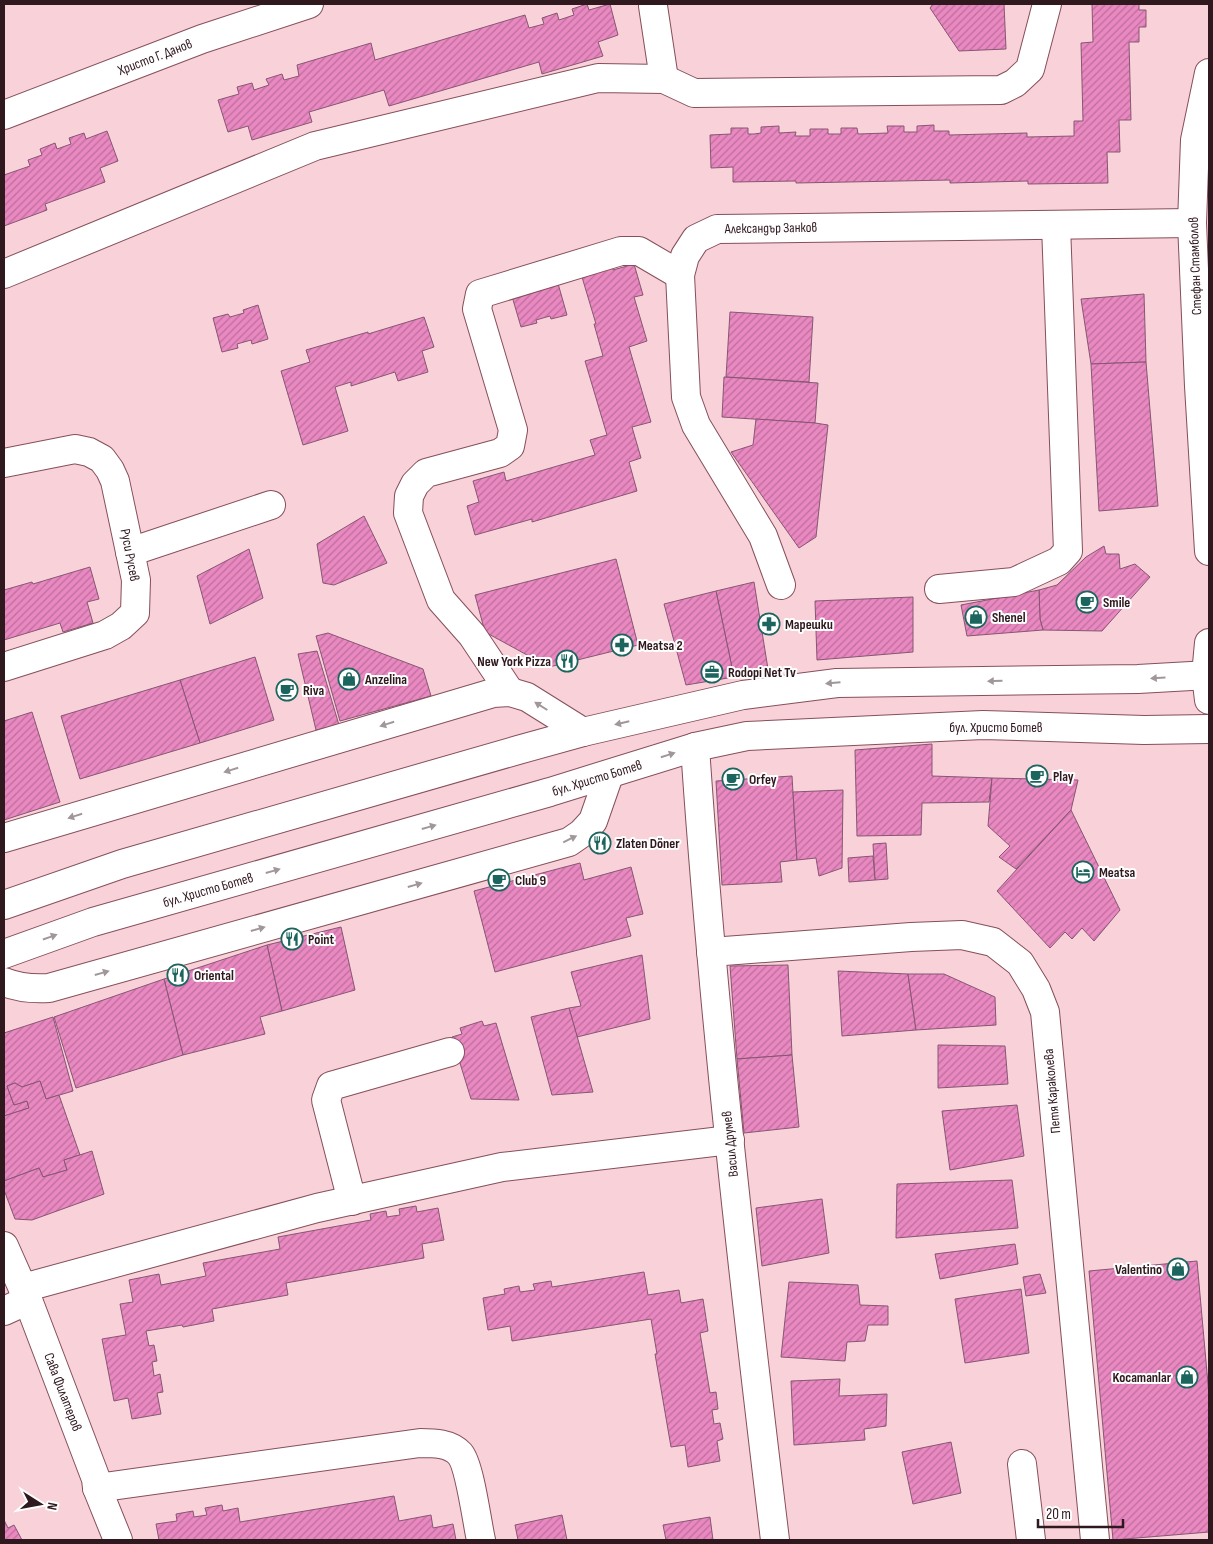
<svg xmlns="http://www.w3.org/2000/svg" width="1213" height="1544" font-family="'Sofia Sans Condensed',sans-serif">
  <defs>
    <pattern id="building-hatch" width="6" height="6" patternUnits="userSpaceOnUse" patternTransform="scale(1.25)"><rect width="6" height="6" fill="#e988c1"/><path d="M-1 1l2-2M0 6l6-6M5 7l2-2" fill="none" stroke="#bd6e9c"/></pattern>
  </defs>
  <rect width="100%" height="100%" fill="#f8d1d9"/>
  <!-- building -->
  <g fill="url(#building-hatch)" stroke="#875672">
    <path d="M587,4L589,10L610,4L618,35L598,42L603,56L542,74L539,62L389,106L384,90L309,112L312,122L252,140L248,126L228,132L218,100L239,94L237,87L252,83L254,90L269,85L266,79L282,74L284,80L299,76L297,65L371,43L375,60L525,15L529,28L544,24L542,18L557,13L559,20L574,15L572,9Z"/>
    <path d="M933,4H1004L1006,49L959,51L930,8Z"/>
    <path d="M1092,4H1139V10H1146V27H1139V42H1129L1131,120H1119L1120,152H1107L1108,183L1028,184V181L950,183V180L796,183V181L733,182V167L711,168L710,135L731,134V128H748V134H754L761,133V127L779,126V133L796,132L795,136H810V129H828V134H841V128H857L858,134L888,133L887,126H904V132H917V126L934,125V131H949V135L1027,133V137L1074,136V121H1083L1081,43L1093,42Z"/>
    <path d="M107,131L118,161L100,168L105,182L45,204L47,210L4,226V175L30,166L28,160L42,155L40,149L55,143L57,149L71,144L69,138L84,133L86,139Z"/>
    <path d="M611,261L613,270L634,264L643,295L634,297L647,341L629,347L651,422L632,427L641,458L629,462L637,491L532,522V519L475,535L467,506L479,502L473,481L504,472L506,481L595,455L590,440L607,435L585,361L603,356L594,324H596L579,267Z"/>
    <path d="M557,280L567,315L551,319L550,316L536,320L537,323L521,327L511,293Z"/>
    <path d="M1144,294L1146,362L1091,364L1081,299Z"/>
    <path d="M258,305L268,339L252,344L251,340L237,344L238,348L222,352L213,318L228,314L230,317L244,313L243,310Z"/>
    <path d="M730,312L813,317L809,382L726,377Z"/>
    <path d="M424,317L434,347L422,351L428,372L398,381L395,372L351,386V382L335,387L348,431L303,445L281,371L310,362L306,350L368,332V334Z"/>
    <path d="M1146,362L1158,506L1099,511L1091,364Z"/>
    <path d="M724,377L818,383L815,423L722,417Z"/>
    <path d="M756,419L815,423L828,425L816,537L799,548L731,452L753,445Z"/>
    <path d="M364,516L387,563L334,585L323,583L317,544Z"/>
    <path d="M1104,546L1106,554H1119L1120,569L1135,564L1150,577L1102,631L1043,630L1040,619L1039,590L1057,585L1086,557Z"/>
    <path d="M249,549L263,598L210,624L197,576Z"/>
    <path d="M616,559L638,645L549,667L485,632L475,595Z"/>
    <path d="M90,567L99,599L87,602L93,623L63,632L60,623L4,640V590L32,582L33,584Z"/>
    <path d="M754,582L768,669L734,677L716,591Z"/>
    <path d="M1039,590L1040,619L1043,630L967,636L961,605Z"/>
    <path d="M716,591L734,677L686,685L664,604Z"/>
    <path d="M913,597V652L817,660L815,601Z"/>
    <path d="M328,633L423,669L431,696L340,721L316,636Z"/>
    <path d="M317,651L339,725L316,730L298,654Z"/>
    <path d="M255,657L274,720L200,743L180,680Z"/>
    <path d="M180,680L200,743L80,779L61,716Z"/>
    <path d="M32,712L60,802L4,820V721Z"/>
    <path d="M932,744V776L992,778L989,802L922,803L921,835L857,836L855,750Z"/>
    <path d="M792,776L797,860L780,862L782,882L722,885L716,781Z"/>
    <path d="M992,778L1078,780L1071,810L1016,869L999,857L1010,846L988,826Z"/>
    <path d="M843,790L842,868L819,876L816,858L797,860L793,792Z"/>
    <path d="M1071,810L1120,910L1094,941L1082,928L1072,939L1065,932L1050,948L997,891Z"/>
    <path d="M886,843L888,879L875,880L873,844Z"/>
    <path d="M873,856L875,880L849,882L848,858Z"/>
    <path d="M580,863L584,880L631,867L643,914L626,918L631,936L495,972L474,891Z"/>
    <path d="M341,927L355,990L282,1011L267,945Z"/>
    <path d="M267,945L282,1011L260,1017L265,1034L183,1055L164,979Z"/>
    <path d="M642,955L650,1019L577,1037L569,1008L581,1006L571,972Z"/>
    <path d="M788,965L792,1055L737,1059L730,966Z"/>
    <path d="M838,971L908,974L916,1030L842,1036Z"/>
    <path d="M908,974H944L995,997L996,1025L916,1030Z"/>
    <path d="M164,979L183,1055L76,1088L54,1017Z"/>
    <path d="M569,1008L593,1092L552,1095L531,1017Z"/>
    <path d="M53,1017L73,1091L46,1099L40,1081L22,1087L15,1083L7,1086L14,1105L27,1101L29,1108L4,1116V1033Z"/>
    <path d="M482,1021L484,1026L496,1023L519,1100L471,1099L452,1037L462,1034L460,1028Z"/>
    <path d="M938,1045L1005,1046L1008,1084L938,1088Z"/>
    <path d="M792,1055L799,1127L744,1133L737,1059Z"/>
    <path d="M40,1081L46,1099L59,1095L80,1155L64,1160L67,1170L43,1177L39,1168L4,1181V1116L29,1108L27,1101L14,1105L7,1086L15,1083L22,1087Z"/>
    <path d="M1017,1105L1024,1156L950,1170L942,1111Z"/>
    <path d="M92,1151L104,1194L32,1220L15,1219L4,1190V1181L39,1168L43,1177L67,1170L64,1160Z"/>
    <path d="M1012,1180L1018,1228L896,1238L897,1184Z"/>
    <path d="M822,1199L829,1253L762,1266L756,1208Z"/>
    <path d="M416,1206L417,1212L438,1208L444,1240L422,1244L424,1258L286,1283L288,1295L212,1309L214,1321L183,1327L182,1325L146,1331L149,1346L154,1345L157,1361L152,1362L153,1368L154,1376L160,1374L163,1392L157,1393L161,1414L132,1419L128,1398L114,1401L102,1339L126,1335L120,1304L133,1302L129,1280L159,1274L161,1285L206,1276L203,1263L280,1249L278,1237L371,1220L370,1214L386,1211L387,1217L393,1216L400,1215L399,1209Z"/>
    <path d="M1015,1244L1018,1264L940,1279L935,1254Z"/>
    <path d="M1197,1261L1209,1395V1532L1113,1540L1089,1271Z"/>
    <path d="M644,1272L648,1295L679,1290L681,1303L703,1299L708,1331L700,1333L710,1393L716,1392L718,1409L712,1410L714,1424L720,1423L723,1439L717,1441L720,1461L688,1467L685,1445L671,1447L655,1354H657L651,1319L512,1341L510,1326L488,1330L483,1298L505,1294L504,1289L519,1286L520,1292L535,1290L533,1284L551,1281L552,1287Z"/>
    <path d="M1040,1274L1046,1293L1026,1296L1023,1277Z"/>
    <path d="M789,1282L858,1285L860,1305L888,1306V1325H868L865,1341L847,1342L845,1361L781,1357Z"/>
    <path d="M1021,1289L1029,1353L965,1363L955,1299Z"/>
    <path d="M840,1379L839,1396L887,1394L886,1426L864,1429L865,1440L794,1445L791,1381Z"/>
    <path d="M951,1442L961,1493L913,1504L902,1452Z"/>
    <path d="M394,1496L399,1521L431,1515L433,1528L453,1524L456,1540H159L156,1524L177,1521L176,1514L193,1511L194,1517L207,1515L205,1508L222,1505L223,1511L238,1508L240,1522Z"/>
    <path d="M562,1515L567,1540H518L515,1525Z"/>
    <path d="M710,1517L713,1540H666L663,1525Z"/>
    <path d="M4,1520L8,1528L14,1525L22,1540H4Z"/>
  </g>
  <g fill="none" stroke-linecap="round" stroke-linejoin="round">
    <!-- minor casing -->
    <g stroke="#854f5b" stroke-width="30">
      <g id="minor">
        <path d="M653,6L664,79"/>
        <path d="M1209,73L1195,140L1192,223L1199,386L1209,551"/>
        <path d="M4,115L202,39L309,4"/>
        <path d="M4,274L315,146L598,78L664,79L694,93L1001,90L1015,83L1030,69L1047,4"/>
        <path d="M4,463L75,449L89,452L102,459L110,470L115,481L136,580L135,613L121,626L105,635L4,667"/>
        <path d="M130,552L271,505"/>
        <path d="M781,585L763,536L696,425L686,397L680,275L685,256L696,239L717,229L1192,223"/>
        <path d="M939,589L1014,582L1059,561L1068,551L1056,225"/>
        <path d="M1206,675L1209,643"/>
        <path d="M510,692L472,635L441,600L408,513L409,496L415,484L426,473L500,453L510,446L513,430L477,309L480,294L621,251H639L680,275"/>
        <path d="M695,747C713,1012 743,1276 775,1540"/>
        <path d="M4,838L493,693L510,692L527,697L583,732"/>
        <path d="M711,952L911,937L962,935L993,942L1020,963L1036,989L1045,1012L1095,1540"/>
        <path d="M4,982C19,988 33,989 49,988L569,842L582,833L593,821L609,775"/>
        <path d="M352,1201L326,1100L331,1086L450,1052"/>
        <path d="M4,1246L28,1300L96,1479L97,1488L118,1540"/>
        <path d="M23,1288L317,1208L502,1167L730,1140"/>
        <path d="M4,1311L28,1300"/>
        <path d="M1022,1464L1031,1540"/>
        <path d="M97,1488L420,1443C434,1443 450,1443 460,1454C470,1466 477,1523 481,1540"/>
      </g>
    </g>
    <!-- major casing -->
    <g stroke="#854f5b" stroke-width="30">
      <g id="major">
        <path d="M1206,675L1209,700"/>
        <path d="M4,905L122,864L518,750L583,732L743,695L837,683L1138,679L1209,675"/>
        <path d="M4,954L93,922L550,792L695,747L747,736L983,725L1144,730L1209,729"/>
      </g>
    </g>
    <!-- minor -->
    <use href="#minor" stroke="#fff" stroke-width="28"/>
    <!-- major -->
    <use href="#major" stroke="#fff" stroke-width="28"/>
  </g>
  <!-- one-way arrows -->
  <defs><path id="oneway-solid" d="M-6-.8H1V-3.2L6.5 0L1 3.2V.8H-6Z" transform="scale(1.25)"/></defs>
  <g fill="#a1979a">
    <use href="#oneway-solid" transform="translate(1158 678) rotate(176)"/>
    <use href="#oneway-solid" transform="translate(995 681) rotate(179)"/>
    <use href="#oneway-solid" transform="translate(833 683) rotate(175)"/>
    <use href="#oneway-solid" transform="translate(541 706) rotate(-148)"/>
    <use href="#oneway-solid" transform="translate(622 723) rotate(167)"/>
    <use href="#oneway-solid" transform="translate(387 724) rotate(163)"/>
    <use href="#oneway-solid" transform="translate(668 755) rotate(-18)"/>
    <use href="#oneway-solid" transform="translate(231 770) rotate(163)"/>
    <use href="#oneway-solid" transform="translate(75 816) rotate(163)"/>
    <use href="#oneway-solid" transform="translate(429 827) rotate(-16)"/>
    <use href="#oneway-solid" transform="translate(570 839) rotate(-26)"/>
    <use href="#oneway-solid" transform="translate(273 871) rotate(-16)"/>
    <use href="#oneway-solid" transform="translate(415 885) rotate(-16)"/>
    <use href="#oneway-solid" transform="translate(258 929) rotate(-16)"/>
    <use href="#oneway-solid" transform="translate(50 937) rotate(-19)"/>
    <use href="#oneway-solid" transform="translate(102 973) rotate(-16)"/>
  </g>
  <!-- icons -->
  <defs>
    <g id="cafe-ring" transform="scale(1.125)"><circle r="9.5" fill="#fefefe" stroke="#1b655e" stroke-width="1.5"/><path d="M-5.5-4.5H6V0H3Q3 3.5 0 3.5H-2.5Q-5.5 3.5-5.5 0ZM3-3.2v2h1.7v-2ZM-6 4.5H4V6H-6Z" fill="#1b655e"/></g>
    <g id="shop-ring" transform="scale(1.125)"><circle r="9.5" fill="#fefefe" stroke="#1b655e" stroke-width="1.5"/><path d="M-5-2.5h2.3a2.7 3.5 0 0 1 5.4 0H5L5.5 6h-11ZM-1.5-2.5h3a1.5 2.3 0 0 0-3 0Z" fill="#1b655e"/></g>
    <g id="pharmacy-ring" transform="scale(1.125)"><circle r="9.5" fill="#fefefe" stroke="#1b655e" stroke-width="1.5"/><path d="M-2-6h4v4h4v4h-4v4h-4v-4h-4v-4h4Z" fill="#1b655e"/></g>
    <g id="restaurant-ring" transform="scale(1.125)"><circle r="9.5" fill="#fefefe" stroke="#1b655e" stroke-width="1.5"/><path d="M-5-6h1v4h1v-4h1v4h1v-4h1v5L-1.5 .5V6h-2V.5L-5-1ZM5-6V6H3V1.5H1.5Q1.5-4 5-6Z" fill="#1b655e"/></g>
    <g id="office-ring" transform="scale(1.125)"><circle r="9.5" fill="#fefefe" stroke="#1b655e" stroke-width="1.5"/><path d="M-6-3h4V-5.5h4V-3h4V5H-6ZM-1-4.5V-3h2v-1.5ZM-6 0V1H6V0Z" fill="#1b655e"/></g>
    <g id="hotel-ring" transform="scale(1.125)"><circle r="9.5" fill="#fefefe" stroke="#1b655e" stroke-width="1.5"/><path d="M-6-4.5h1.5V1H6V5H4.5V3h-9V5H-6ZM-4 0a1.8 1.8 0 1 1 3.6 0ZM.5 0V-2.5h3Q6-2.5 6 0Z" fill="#1b655e"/></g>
  </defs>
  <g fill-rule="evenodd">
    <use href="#cafe-ring" x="1087" y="602"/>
    <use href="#shop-ring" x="976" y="617"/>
    <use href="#pharmacy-ring" x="769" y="624"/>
    <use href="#pharmacy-ring" x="622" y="645"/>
    <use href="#restaurant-ring" x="567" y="661"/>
    <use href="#office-ring" x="712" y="672"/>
    <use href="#shop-ring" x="349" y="679"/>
    <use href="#cafe-ring" x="287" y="690"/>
    <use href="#cafe-ring" x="1037" y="776"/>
    <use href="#cafe-ring" x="733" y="779"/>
    <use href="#restaurant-ring" x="600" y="843"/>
    <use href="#hotel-ring" x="1083" y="872"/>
    <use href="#cafe-ring" x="499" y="880"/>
    <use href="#restaurant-ring" x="292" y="939"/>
    <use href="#restaurant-ring" x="178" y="975"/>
    <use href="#shop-ring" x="1178" y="1269"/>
    <use href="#shop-ring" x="1187" y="1377"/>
  </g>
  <g text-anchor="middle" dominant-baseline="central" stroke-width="4" stroke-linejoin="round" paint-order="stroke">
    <!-- street labels -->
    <g font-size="14" fill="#2f181e" stroke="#fefefe">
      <text transform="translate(155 57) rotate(-21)">Христо Г. Данов</text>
      <text transform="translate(771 228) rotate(-1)">Александър Занков</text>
      <text transform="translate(1195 266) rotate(-92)">Стефан Стамболов</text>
      <text transform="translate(130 555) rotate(79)">Руси Русев</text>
      <text x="996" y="727">бул. Христо Ботев</text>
      <text transform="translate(597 778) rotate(-17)">бул. Христо Ботев</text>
      <text transform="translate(208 890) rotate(-16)">бул. Христо Ботев</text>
      <text transform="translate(1052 1091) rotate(-95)">Петя Караколева</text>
      <text transform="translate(730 1144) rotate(-96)">Васил Друмев</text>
      <text transform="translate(63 1392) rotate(69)">Сава Филатеров</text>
    </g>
    <!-- poi labels -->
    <g font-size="14" font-weight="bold" fill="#2f181e" stroke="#fefefe" text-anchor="start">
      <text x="1103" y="602">Smile</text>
      <text x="992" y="617">Shenel</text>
      <text x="785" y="624">Марешки</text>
      <text x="638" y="645">Meatsa 2</text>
      <text x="551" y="661" text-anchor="end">New York Pizza</text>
      <text x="728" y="672">Rodopi Net Tv</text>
      <text x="365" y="679">Anzelina</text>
      <text x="303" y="690">Riva</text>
      <text x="1053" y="776">Play</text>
      <text x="749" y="779">Orfey</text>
      <text x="616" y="843">Zlaten Döner</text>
      <text x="1099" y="872">Meatsa</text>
      <text x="515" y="880">Club 9</text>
      <text x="308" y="939">Point</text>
      <text x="194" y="975">Oriental</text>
      <text x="1162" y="1269" text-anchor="end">Valentino</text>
      <text x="1171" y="1377" text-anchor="end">Kocamanlar</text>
    </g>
  </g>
  <!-- border -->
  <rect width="1213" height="1544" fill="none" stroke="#2f181e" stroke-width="10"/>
  <!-- north arrow -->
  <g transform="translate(40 1504) rotate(101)" stroke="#fefefe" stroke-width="4" paint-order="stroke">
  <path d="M0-4L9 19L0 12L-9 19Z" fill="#2f181e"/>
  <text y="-8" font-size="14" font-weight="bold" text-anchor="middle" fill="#2f181e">N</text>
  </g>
  <!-- scale -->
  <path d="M1038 1519v8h85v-8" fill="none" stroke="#2f181e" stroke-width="2.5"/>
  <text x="1046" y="1519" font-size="15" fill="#2f181e" stroke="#fefefe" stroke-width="4" paint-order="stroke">20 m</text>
</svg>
